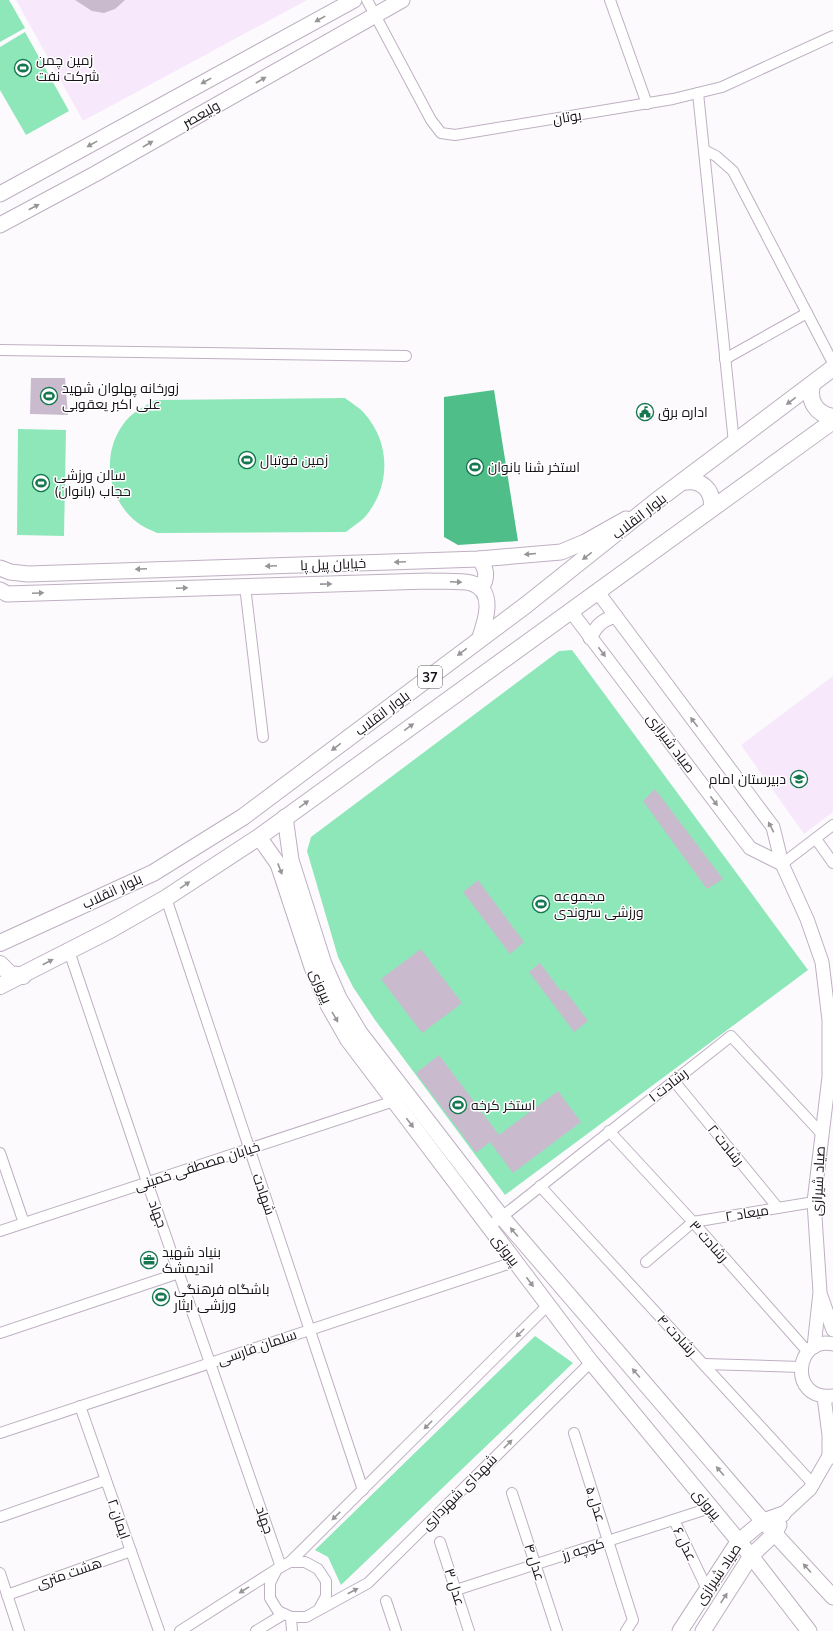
<svg xmlns="http://www.w3.org/2000/svg" width="833" height="1631" font-family="Mulish,Cairo,sans-serif">
  <rect width="100%" height="100%" fill="#fdfafe"/>
  <!-- built -->
  <g fill="#f8e8fc">
    <path d="M16,0H307L83,121Z"/>
    <path d="M833,676V812L804,834L741,745Z"/>
  </g>
  <!-- green -->
  <g fill="#8de7b8">
    <path d="M0,0H9L25,28L0,42Z"/>
    <path d="M25,32L69,111L26,135L0,90V47Z"/>
    <path d="M345,398C351,403 359,407 364,413C391,443 391,486 365,517C360,522 352,527 346,532L157,533C151,530 143,527 138,523C108,501 101,456 122,426C130,413 143,407 156,400Z"/>
    <path d="M18,429L66,430L64,536L17,535Z"/>
    <path d="M572,650L808,970L505,1195L375,1020L353,987L338,957L307,851L311,837L559,651Z"/>
    <path d="M535,1336L573,1363L341,1585L328,1557L315,1550Z"/>
  </g>
  <!-- water -->
  <path fill="#4fbe89" d="M494,390L518,541L458,545L444,537V397Z"/>
  <!-- building -->
  <g fill="#c9bbcd">
    <path d="M75,0H125L115,9L104,13L92,11Z"/>
    <path d="M31,378H65L68,415L30,414Z"/>
    <path d="M655,789L723,879L707,889L643,801Z"/>
    <path d="M478,880L524,942L510,954L463,892Z"/>
    <path d="M421,949L462,1003L422,1033L381,979Z"/>
    <path d="M540,963L561,991L564,989L588,1021L574,1032L529,972Z"/>
    <path d="M439,1055L499,1135L558,1091L581,1122L513,1173L490,1142L476,1153L416,1073Z"/>
  </g>
  <g fill="none" stroke-linecap="round" stroke-linejoin="round">
    <!-- minor casing -->
    <g stroke="#beb0c2" stroke-width="12">
      <g id="minor">
        <path d="M367,0L431,120L441,133L455,135L673,99L722,87L833,36"/>
        <path d="M610,0L647,104"/>
        <path d="M698,93L734,443"/>
        <path d="M704,150L716,156L733,171L833,363"/>
        <path d="M0,350L406,356"/>
        <path d="M725,359L807,313"/>
        <path d="M245,586L263,737"/>
        <path d="M816,839L833,863"/>
        <path d="M782,864L833,825"/>
        <path d="M166,898L363,1490"/>
        <path d="M69,951L147,1182L281,1567"/>
        <path d="M674,1081L778,1208"/>
        <path d="M609,1131L693,1222L808,1352"/>
        <path d="M0,1153L24,1223"/>
        <path d="M540,1186L814,1485"/>
        <path d="M489,1227L731,1036L821,1133"/>
        <path d="M0,1231L394,1101"/>
        <path d="M646,1262L693,1222L814,1202"/>
        <path d="M0,1333L179,1273"/>
        <path d="M704,1364L801,1367"/>
        <path d="M80,1406L159,1631"/>
        <path d="M0,1433L514,1262"/>
        <path d="M574,1433L633,1620L626,1631"/>
        <path d="M512,1493L557,1631"/>
        <path d="M0,1517L106,1480"/>
        <path d="M674,1520L707,1589"/>
        <path d="M440,1542L469,1631"/>
        <path d="M290,1562L548,1305"/>
        <path d="M0,1573L19,1631"/>
        <path d="M456,1590L710,1508"/>
        <path d="M7,1595L131,1551"/>
        <path d="M386,1601L396,1631"/>
        <path d="M319,1609L326,1596V1581L318,1569L305,1562H290L277,1569L270,1583V1598L278,1611L291,1617H306L368,1583L591,1362"/>
        <path d="M291,1617L292,1631"/>
        <path d="M180,1631L277,1569"/>
        <path d="M256,1631L284,1614"/>
      </g>
    </g>
    <!-- tertiary casing -->
    <g stroke="#beb0c2" stroke-width="15">
      <g id="tertiary">
        <path d="M597,591L773,827L782,864L807,919L822,962L829,1020V1077L814,1202L820,1292L814,1347"/>
        <path d="M570,610L750,848L782,864"/>
        <path d="M590,638C597,625 602,620 616,616"/>
        <path d="M821,1296L833,1330"/>
        <path d="M833,1344C795,1335 787,1401 833,1396"/>
        <path d="M824,1397L829,1435V1458"/>
        <path d="M783,1514L810,1489L833,1449"/>
      </g>
    </g>
    <!-- secondary casing -->
    <g stroke="#beb0c2" stroke-width="17">
      <g id="secondary">
        <path d="M0,194L354,0"/>
        <path d="M0,225L95,174L402,0"/>
        <path d="M479,559C487,569 488,578 481,588"/>
        <path d="M0,568L10,572L28,574L479,559L561,552L585,542L626,519"/>
        <path d="M0,590L7,594L428,581C441,582 458,580 471,583C497,590 485,623 479,640"/>
        <path d="M285,817L291,860L324,964L339,998L360,1033L501,1216L763,1521L833,1597"/>
        <path d="M259,837L278,864L312,967L328,1005L348,1040L591,1362L751,1556L809,1631"/>
        <path d="M680,1631L738,1542L763,1521L783,1514"/>
        <path d="M703,1631L751,1556L775,1533L779,1525"/>
      </g>
    </g>
    <!-- primary casing -->
    <g stroke="#beb0c2" stroke-width="18">
      <g id="primary">
        <path d="M812,385C808,401 816,414 833,417"/>
        <path d="M683,482C701,478 713,490 712,507"/>
        <path d="M0,943L153,873L243,817L526,605L655,502L833,368"/>
        <path d="M0,964L10,974L23,976"/>
        <path d="M0,986L110,930L166,898L259,837L833,421"/>
      </g>
    </g>
    <!-- minor -->
    <use href="#minor" stroke="#fff" stroke-width="10"/>
    <!-- tertiary -->
    <use href="#tertiary" stroke="#fff" stroke-width="13"/>
    <!-- secondary -->
    <use href="#secondary" stroke="#fff" stroke-width="15"/>
    <!-- primary -->
    <use href="#primary" stroke="#fff" stroke-width="16"/>
  </g>
  <!-- one-way arrows -->
  <defs><path id="oneway-solid" d="M-6-.8H1V-3.2L6.5 0L1 3.2V.8H-6Z"/></defs>
  <g fill="#979598">
    <use href="#oneway-solid" transform="translate(320 19) rotate(151)"/>
    <use href="#oneway-solid" transform="translate(261 80) rotate(-30)"/>
    <use href="#oneway-solid" transform="translate(206 81) rotate(151)"/>
    <use href="#oneway-solid" transform="translate(92 144) rotate(151)"/>
    <use href="#oneway-solid" transform="translate(148 144) rotate(-30)"/>
    <use href="#oneway-solid" transform="translate(34 207) rotate(-28)"/>
    <use href="#oneway-solid" transform="translate(791 401) rotate(143)"/>
    <use href="#oneway-solid" transform="translate(530 554) rotate(175)"/>
    <use href="#oneway-solid" transform="translate(587 556) rotate(142)"/>
    <use href="#oneway-solid" transform="translate(400 562) rotate(178)"/>
    <use href="#oneway-solid" transform="translate(271 566) rotate(178)"/>
    <use href="#oneway-solid" transform="translate(141 569) rotate(178)"/>
    <use href="#oneway-solid" transform="translate(456 582) rotate(2)"/>
    <use href="#oneway-solid" transform="translate(326 584) rotate(-1)"/>
    <use href="#oneway-solid" transform="translate(182 588) rotate(-2)"/>
    <use href="#oneway-solid" transform="translate(38 593) rotate(-2)"/>
    <use href="#oneway-solid" transform="translate(462 652) rotate(143)"/>
    <use href="#oneway-solid" transform="translate(602 652) rotate(53)"/>
    <use href="#oneway-solid" transform="translate(694 722) rotate(-127)"/>
    <use href="#oneway-solid" transform="translate(409 727) rotate(-36)"/>
    <use href="#oneway-solid" transform="translate(336 747) rotate(143)"/>
    <use href="#oneway-solid" transform="translate(714 801) rotate(53)"/>
    <use href="#oneway-solid" transform="translate(304 804) rotate(-36)"/>
    <use href="#oneway-solid" transform="translate(771 827) rotate(-117)"/>
    <use href="#oneway-solid" transform="translate(280 869) rotate(69)"/>
    <use href="#oneway-solid" transform="translate(185 885) rotate(-34)"/>
    <use href="#oneway-solid" transform="translate(48 962) rotate(-28)"/>
    <use href="#oneway-solid" transform="translate(335 1017) rotate(60)"/>
    <use href="#oneway-solid" transform="translate(410 1123) rotate(53)"/>
    <use href="#oneway-solid" transform="translate(514 1232) rotate(-131)"/>
    <use href="#oneway-solid" transform="translate(530 1282) rotate(53)"/>
    <use href="#oneway-solid" transform="translate(520 1333) rotate(135)"/>
    <use href="#oneway-solid" transform="translate(636 1373) rotate(-131)"/>
    <use href="#oneway-solid" transform="translate(428 1425) rotate(135)"/>
    <use href="#oneway-solid" transform="translate(508 1444) rotate(-45)"/>
    <use href="#oneway-solid" transform="translate(720 1471) rotate(-131)"/>
    <use href="#oneway-solid" transform="translate(336 1516) rotate(136)"/>
    <use href="#oneway-solid" transform="translate(807 1568) rotate(-132)"/>
    <use href="#oneway-solid" transform="translate(244 1590) rotate(148)"/>
    <use href="#oneway-solid" transform="translate(353 1591) rotate(-28)"/>
    <use href="#oneway-solid" transform="translate(724 1598) rotate(-57)"/>
  </g>
  <!-- icons -->
  <defs>
    <g id="stadium-ring" transform="scale(0.9)"><circle r="9.5" fill="#fff" stroke="#14774f" stroke-width="1.5"/><path d="M0-5a6.5 5 0 1 0 0 10a6.5 5 0 1 0 0-10ZM-3.5-1.8h7v3.6h-7Z" fill="#14774f"/></g>
    <g id="civic-ring" transform="scale(0.9)"><circle r="9.5" fill="#fff" stroke="#14774f" stroke-width="1.5"/><path d="M-.6-6.5H3V-4.5H.6V-3L4-1V1h2V6H-6V1h2V-1L-.6-3ZM-1.2 2.5V6h2.4V2.5Z" fill="#14774f"/></g>
    <g id="school-ring" transform="scale(0.9)"><circle r="9.5" fill="#fff" stroke="#14774f" stroke-width="1.5"/><path d="M0-5L7-2L0 1L-7-2ZM-4 1L0 2.5L4 1V4Q0 6-4 4Z" fill="#14774f"/></g>
    <g id="office-ring" transform="scale(0.9)"><circle r="9.5" fill="#fff" stroke="#14774f" stroke-width="1.5"/><path d="M-6-3h4V-5.5h4V-3h4V5H-6ZM-1-4.5V-3h2v-1.5ZM-6 0V1H6V0Z" fill="#14774f"/></g>
  </defs>
  <g fill-rule="evenodd">
    <use href="#stadium-ring" x="23" y="68"/>
    <use href="#stadium-ring" x="49" y="396"/>
    <use href="#civic-ring" x="645" y="412"/>
    <use href="#stadium-ring" x="247" y="460"/>
    <use href="#stadium-ring" x="475" y="467"/>
    <use href="#stadium-ring" x="41" y="483"/>
    <use href="#school-ring" x="799" y="779"/>
    <use href="#stadium-ring" x="541" y="904"/>
    <use href="#stadium-ring" x="458" y="1105"/>
    <use href="#office-ring" x="149" y="1260"/>
    <use href="#stadium-ring" x="161" y="1297"/>
  </g>
  <g text-anchor="middle" dominant-baseline="central" stroke-width="3" stroke-linejoin="round" paint-order="stroke">
    <!-- shield labels -->
    <rect fill="#fff" stroke="#5d5a5e" stroke-width="1" x="418" y="666" width="24" height="22" rx="3"/>
    <g font-size="13" font-weight="bold" fill="#181319">
      <text x="430" y="677">37</text>
    </g>
    <!-- poi labels -->
    <g font-size="14" fill="#181319" stroke="#fff" text-anchor="start">
      <text x="36" y="60">زمین چمن<tspan x="36" dy="16">شرکت نفت</tspan></text>
      <text x="62" y="388">زورخانه پهلوان شهید<tspan x="62" dy="16">علی اکبر یعقوبی</tspan></text>
      <text x="658" y="412">اداره برق</text>
      <text x="260" y="460">زمین فوتبال</text>
      <text x="488" y="467">استخر شنا بانوان</text>
      <text x="54" y="475">سالن ورزشی<tspan x="54" dy="16">حجاب (بانوان)</tspan></text>
      <text x="786" y="779" text-anchor="end">دبیرستان امام</text>
      <text x="554" y="896">مجموعه<tspan x="554" dy="16">ورزشی سروندی</tspan></text>
      <text x="471" y="1105">استخر کرخه</text>
      <text x="162" y="1252">بنیاد شهید<tspan x="162" dy="16">اندیمشک</tspan></text>
      <text x="174" y="1289">باشگاه فرهنگی<tspan x="174" dy="16">ورزشی ایثار</tspan></text>
    </g>
    <!-- street labels -->
    <g font-size="14" fill="#181319" stroke="#fff">
      <text transform="translate(201 114) rotate(-30)">ولیعصر</text>
      <text transform="translate(567 117) rotate(-9)">بوتان</text>
      <text transform="translate(639 516) rotate(-38)">بلوار انقلاب</text>
      <text transform="translate(333 564) rotate(-2)">خیابان پیل پا</text>
      <text transform="translate(382 713) rotate(-37)">بلوار انقلاب</text>
      <text transform="translate(671 743) rotate(53)">صیاد شیرازی</text>
      <text transform="translate(112 891) rotate(-25)">بلوار انقلاب</text>
      <text transform="translate(321 986) rotate(67)">پیروزی</text>
      <text transform="translate(668 1085) rotate(-38)">رشادت ۱</text>
      <text transform="translate(726 1145) rotate(51)">رشادت ۲</text>
      <text transform="translate(197 1166) rotate(-18)">خیابان مصطفی خمینی</text>
      <text transform="translate(818 1181) rotate(-87)">صیاد شیرازی</text>
      <text transform="translate(264 1194) rotate(71)">شهادت</text>
      <text transform="translate(747 1213) rotate(-9)">میعاد ۲</text>
      <text transform="translate(158 1214) rotate(70)">جهاد</text>
      <text transform="translate(709 1241) rotate(48)">رشادت ۳</text>
      <text transform="translate(506 1250) rotate(53)">پیروزی</text>
      <text transform="translate(677 1335) rotate(47)">رشادت ۴</text>
      <text transform="translate(257 1347) rotate(-19)">سلمان فارسی</text>
      <text transform="translate(459 1492) rotate(-45)">شهدای شهرداری</text>
      <text transform="translate(596 1504) rotate(72)">عدل ۵</text>
      <text transform="translate(707 1504) rotate(50)">پیروزی</text>
      <text transform="translate(119 1519) rotate(71)">ایمان ۲</text>
      <text transform="translate(265 1520) rotate(71)">جهاد</text>
      <text transform="translate(685 1544) rotate(64)">عدل ۶</text>
      <text transform="translate(583 1549) rotate(-18)">کوچه رز</text>
      <text transform="translate(535 1562) rotate(72)">عدل ۴</text>
      <text transform="translate(69 1573) rotate(-19)">هشت متری</text>
      <text transform="translate(718 1574) rotate(-56)">صیاد شیرازی</text>
      <text transform="translate(455 1587) rotate(72)">عدل ۳</text>
    </g>
  </g>
</svg>
